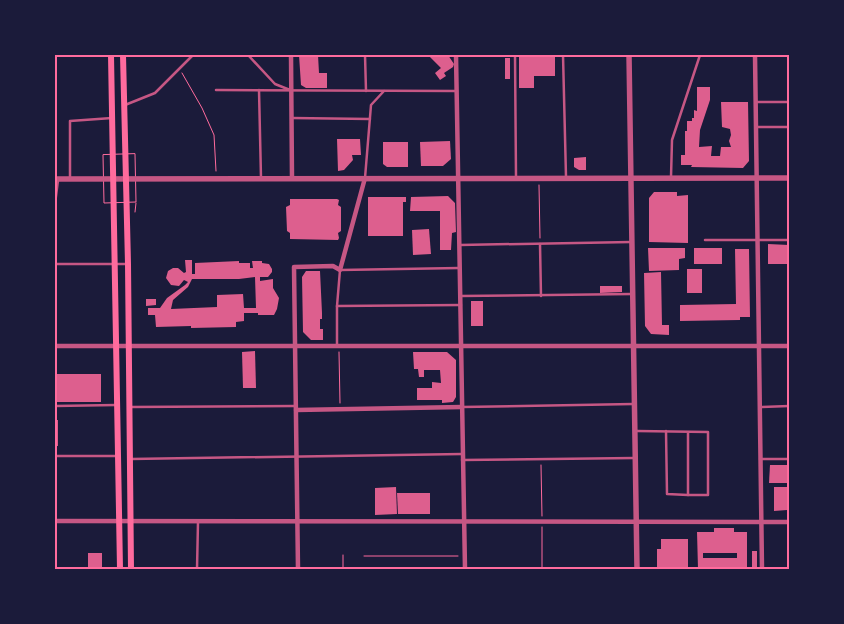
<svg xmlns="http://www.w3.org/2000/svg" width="844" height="624" font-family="'Sofia Sans Condensed',sans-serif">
  <rect width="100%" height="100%" fill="#1b1b3a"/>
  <!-- building -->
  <g fill="#dd5f8e" fill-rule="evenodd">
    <path d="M299,55H318L319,73H327V88H306L301,85Z"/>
    <path d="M428,55H448L454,64L453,67L444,73L446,76L440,80L435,73L441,68Z"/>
    <path d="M519,55H555V76H534V88H519Z"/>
    <rect x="505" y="58" width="5" height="21"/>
    <path d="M697,87H710V100L700,130L699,147L712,146L711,156H720L721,147H731L729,141L731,135L730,129L722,127L721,102H748L749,161L743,168L691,167L692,165H681V155H685V131H687V121H692V118H694V110L697,111Z"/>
    <path d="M337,139H360L361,155H352L353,160L344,170L338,171Z"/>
    <path d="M450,141L451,159L443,166H421L420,142Z"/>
    <path d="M383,142H408V167H387L383,164Z"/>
    <path d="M586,157V170H579L574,167V158Z"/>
    <path d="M654,192H677V196L688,195V243L649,242V198Z"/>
    <path d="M448,196L455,203L456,232L452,233L451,250H440V211H410L411,197Z"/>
    <path d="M368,197H406V202H403V236H368Z"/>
    <path d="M290,199H337L339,200L338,205L341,207V231L338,233L339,238L338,240L290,239V233L287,231L286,207L290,205Z"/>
    <path d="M429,229L431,254L413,255L412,230Z"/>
    <path d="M768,244L789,245V264H768Z"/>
    <path d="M648,248H685V258L679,259V270L649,271Z"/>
    <rect x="694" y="248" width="28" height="16"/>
    <path d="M735,249H749L750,317H740V320L680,321V305L736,304Z"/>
    <path d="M185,260H192V274H195V263L239,261V263H250V268H253L252,261H262V263L269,264L272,269V272L268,277H260V281L273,279V288L279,298L277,309L274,315H258V313H244V321L236,322V327L191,328V326L156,327L155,315H148V308H160L167,298L185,285L188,282L184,280L179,286L171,285L166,278L168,271L173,268H178L184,273L186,272ZM255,277L256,308H244L243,294L217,295V307L171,309L173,300L188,287L192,279H239Z"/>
    <rect x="687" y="269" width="15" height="24"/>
    <path d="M306,271H320L322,313V319H320V329H323V340H311L303,332L302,277Z"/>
    <path d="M661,272L662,325H669V335L651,334L645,326L644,273Z"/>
    <path d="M600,286H622V292L600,293Z"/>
    <path d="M146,299H156V305L146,306Z"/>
    <rect x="471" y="301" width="12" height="25"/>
    <path d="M255,351L256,388H243L242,352Z"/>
    <path d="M413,352H447L456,360V397L453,402L442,403V400H417V388H432V382L441,383L440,370H424V377H419L418,369H414Z"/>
    <rect x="55" y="374" width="46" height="28"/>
    <rect x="55" y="420" width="3" height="26"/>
    <path d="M770,465H788V483H769Z"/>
    <path d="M396,487L397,514L375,515V488Z"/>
    <path d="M774,487H787V510L774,511Z"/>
    <path d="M397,493H430V514H398Z"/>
    <path d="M714,528H734V532H747V569H698L697,532H714ZM703,553H737V558H703Z"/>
    <path d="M661,539H688V569L657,568V549H661Z"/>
    <rect x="752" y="551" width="5" height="18"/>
    <rect x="88" y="553" width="14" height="16"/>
  </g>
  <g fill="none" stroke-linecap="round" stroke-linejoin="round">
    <!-- path -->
    <g stroke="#ff6b9d" stroke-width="1">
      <path d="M182,73L202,108L214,135L216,171"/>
      <path d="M135,154L136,202L104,203L103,155Z"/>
      <path d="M539,185L540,238"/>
      <path d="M135,212L136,203"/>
      <path d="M339,352L340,403"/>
      <path d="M541,465L542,516"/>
      <path d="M542,527V569"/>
      <path d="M364,556H458"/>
      <path d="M343,569V555"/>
    </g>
    <!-- service -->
    <g stroke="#c65784" stroke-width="2.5">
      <path d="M248,55L275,84L290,90"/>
      <path d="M365,55L366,91"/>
      <path d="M515,55L516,177"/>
      <path d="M563,55L566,177"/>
      <path d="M216,90L457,91"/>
      <path d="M259,90L261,178"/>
      <path d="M756,102H789"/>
      <path d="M125,105L155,93L193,55"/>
      <path d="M292,118L370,119"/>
      <path d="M757,127H789"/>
      <path d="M671,177L672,140L700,55"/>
      <path d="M70,178V121L112,118"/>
      <path d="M365,178L371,105L384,91"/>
      <path d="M55,204L58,180"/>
      <path d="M705,240H789"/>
      <path d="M540,244L541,296"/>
      <path d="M460,245L631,242"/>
      <path d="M55,264H126"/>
      <path d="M459,268L340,270L337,306L461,305"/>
      <path d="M460,296L632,294"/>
      <path d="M337,346V306"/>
      <path d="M55,406L116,405"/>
      <path d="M130,407L295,406"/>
      <path d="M462,407L633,404"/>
      <path d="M761,407L789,406"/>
      <path d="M637,431L708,432V495H688V432"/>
      <path d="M666,431L667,494L688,495"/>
      <path d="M55,456H116"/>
      <path d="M131,459L462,454"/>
      <path d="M760,459H789"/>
      <path d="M462,460L634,458"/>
      <path d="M197,569L198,522"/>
    </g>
    <!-- minor -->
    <g stroke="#c65784" stroke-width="4.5">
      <path d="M291,55L292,178"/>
      <path d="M456,55L465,569"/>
      <path d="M755,55L762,569"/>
      <path d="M55,346H789"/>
      <path d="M296,410L462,407"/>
      <path d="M55,521L789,522"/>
      <path d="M298,569L294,267L333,266L340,270L365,178"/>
    </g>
    <!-- tertiary -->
    <g stroke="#c65784" stroke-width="5.5">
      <path d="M629,55L637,569"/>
      <path d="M55,179L789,178"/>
    </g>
    <!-- secondary -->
    <g stroke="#ff6b9d" stroke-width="6">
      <path d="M111,55L120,569"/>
      <path d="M123,55L128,264L131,569"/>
    </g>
  </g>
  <!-- border -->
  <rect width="844" height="624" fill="none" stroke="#1b1b3a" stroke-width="112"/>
  <rect x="56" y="56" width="732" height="512" fill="none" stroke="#ff6b9d" stroke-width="2"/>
</svg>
